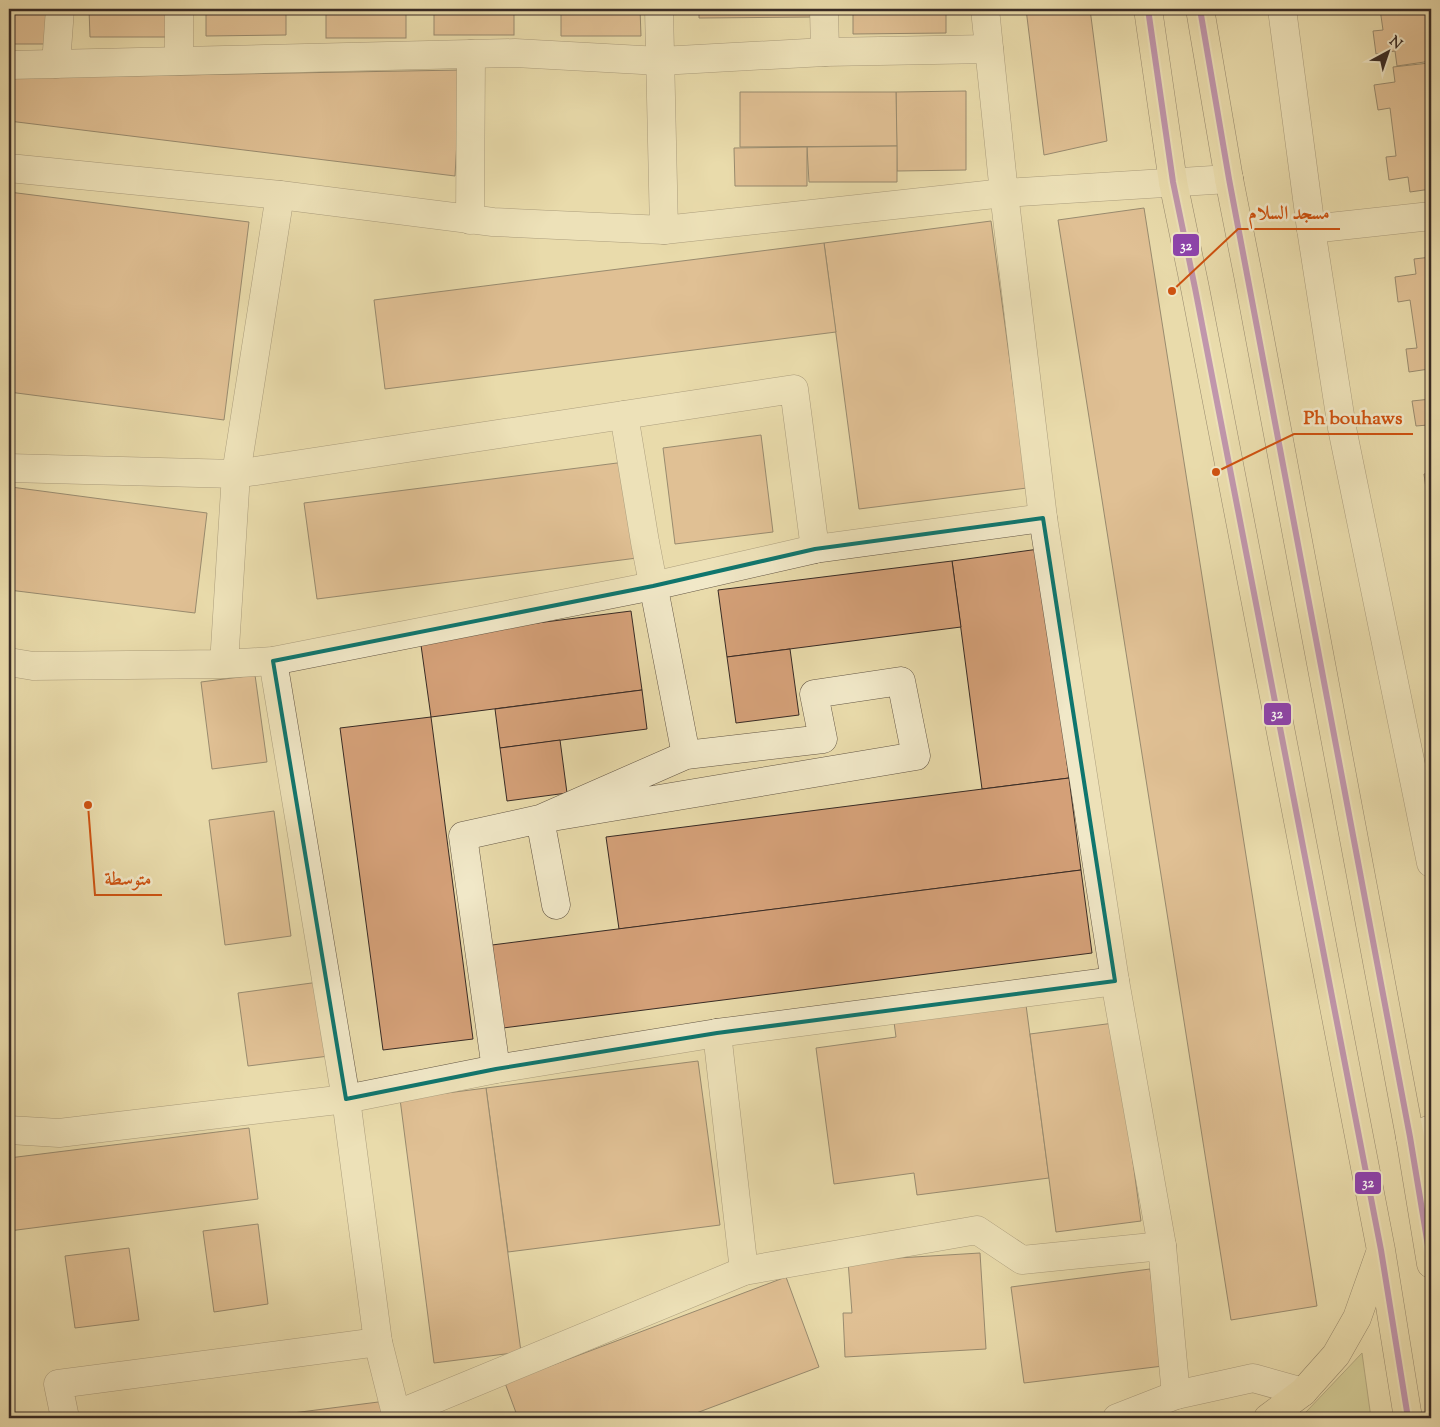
<svg xmlns="http://www.w3.org/2000/svg" width="1440" height="1427" font-family="'Sorts Mill Goudy',Amiri,serif">
  <rect width="100%" height="100%" fill="#e9dbab"/>
  <filter id="stains"><feTurbulence type="fractalNoise" baseFrequency=".004" numOctaves="4"/><feColorMatrix values="0 0 0 0 .2 0 0 0 0 .09 0 0 0 0 .02 0 0 0 .5 -.17"/></filter>
  <radialGradient id="worn" r=".72"><stop offset=".6" stop-color="#630" stop-opacity="0"/><stop offset="1" stop-color="#630" stop-opacity=".3"/></radialGradient>
  <!-- green -->
  <path fill="#bdbe84" stroke="#7a7454" d="M1362,1353L1371,1418H1298L1306,1412Z"/>
  <!-- building -->
  <g fill="#d4a078" stroke="#382b25">
    <rect x="9" y="9" width="43" height="35"/>
    <path d="M89,9H169V37H90Z"/>
    <path d="M206,9H286V35L206,36Z"/>
    <rect x="326" y="9" width="80" height="29"/>
    <rect x="434" y="9" width="80" height="26"/>
    <path d="M561,9H640L641,36H561Z"/>
    <path d="M699,9H818V17L699,18Z"/>
    <path d="M853,9H946V33L853,34Z"/>
    <path d="M1026,9H1090L1107,141L1044,155Z"/>
    <path d="M1380,9H1431V51H1429L1431,61L1397,66L1395,51L1376,54L1373,31L1383,30Z"/>
    <path d="M1429,63L1431,72V189L1410,192L1408,177L1389,180L1386,157L1396,156L1390,108L1378,110L1374,85L1395,82L1393,67Z"/>
    <path d="M461,70L455,176L9,121V78Z"/>
    <path d="M966,91V170L897,171L896,92Z"/>
    <path d="M740,92H896L897,146L740,147Z"/>
    <path d="M897,146V182H809L807,147Z"/>
    <path d="M807,147V186H735L734,148Z"/>
    <path d="M9,192L249,222L224,420L9,392Z"/>
    <path d="M1144,208L1317,1306L1231,1320L1058,220Z"/>
    <path d="M991,221L1027,488L859,509L824,243Z"/>
    <path d="M824,243L836,332L385,389L374,300Z"/>
    <path d="M1431,257V384L1429,369L1409,372L1406,349L1417,348L1410,300L1398,302L1395,277L1416,274L1414,259Z"/>
    <path d="M1431,399V451L1428,425L1416,426L1412,401Z"/>
    <path d="M761,435L773,532L675,544L663,448Z"/>
    <path d="M625,462L637,558L317,599L304,503Z"/>
    <path d="M1431,473V496H1427L1424,474Z"/>
    <path d="M11,487L207,513L195,613L9,590V503Z"/>
    <path d="M1039,549L1069,778L982,789L952,561Z"/>
    <path d="M952,561L961,627L727,657L718,590Z"/>
    <path d="M631,611L642,690L431,717L420,638Z"/>
    <path d="M790,649L799,715L736,723L727,657Z"/>
    <path d="M255,675L267,762L212,769L201,682Z"/>
    <path d="M642,690L647,729L500,748L495,709Z"/>
    <path d="M431,717L473,1039L383,1050L340,728Z"/>
    <path d="M560,740L567,793L507,801L500,748Z"/>
    <path d="M1069,778L1081,870L619,929L606,837Z"/>
    <path d="M274,811L291,936L225,945L209,820Z"/>
    <path d="M1081,870L1092,953L503,1028L492,945Z"/>
    <path d="M319,982L329,1056L248,1066L238,993Z"/>
    <path d="M1026,1005L1049,1178L917,1195L914,1173L834,1184L816,1048L896,1037L894,1022Z"/>
    <path d="M1114,1023L1141,1221L1056,1232L1030,1034Z"/>
    <path d="M698,1061L720,1225L508,1252L486,1088Z"/>
    <path d="M486,1088L521,1352L434,1363L400,1099Z"/>
    <path d="M249,1128L258,1199L9,1231V1158Z"/>
    <path d="M258,1224L268,1304L214,1312L203,1231Z"/>
    <path d="M129,1248L139,1320L75,1328L65,1256Z"/>
    <path d="M980,1253L986,1349L845,1357L843,1313H852L848,1261Z"/>
    <path d="M1150,1269L1163,1366L1024,1383L1011,1287Z"/>
    <path d="M786,1277L819,1367L683,1418H518L505,1383Z"/>
    <path d="M386,1401L388,1418H254Z"/>
  </g>
  <g fill="none" stroke-linecap="round" stroke-linejoin="round">
    <!-- minor casing -->
    <g stroke="#645746" stroke-width="29">
      <g id="minor">
        <path d="M179,9V61"/>
        <path d="M659,9L664,230"/>
        <path d="M824,9L825,52"/>
        <path d="M985,9L1004,193L1043,518L1115,981L1162,1246L1176,1395"/>
        <path d="M1282,9L1311,229L1342,428L1431,863"/>
        <path d="M56,64L60,9"/>
        <path d="M9,65L515,53L660,61L825,52L989,49"/>
        <path d="M9,168L280,195L493,222L664,230L1004,193L1229,179"/>
        <path d="M470,220L471,54"/>
        <path d="M1311,229L1431,216"/>
        <path d="M624,415L645,542L686,755"/>
        <path d="M9,468L236,474L794,389L815,549"/>
        <path d="M273,661L346,1099L378,1342L397,1418"/>
        <path d="M9,662L33,666L224,664L273,661L653,586L815,549L1043,518"/>
        <path d="M224,664L236,474L280,195"/>
        <path d="M717,1033L744,1271"/>
        <path d="M496,1069L463,836L540,819L916,756L901,681L814,694L823,739L686,755L540,819L556,905"/>
        <path d="M9,1130L59,1133L346,1099L496,1069L717,1033L1115,981"/>
        <path d="M1410,1137L1431,1129"/>
        <path d="M396,1415L744,1271L977,1230L1022,1260L1162,1246"/>
        <path d="M65,1418L58,1384L378,1342"/>
        <path d="M1117,1418L1176,1395L1253,1378L1303,1392"/>
      </g>
    </g>
    <!-- major casing -->
    <g stroke="#382b25" stroke-width="29">
      <g id="major">
        <path d="M1148,9L1173,182"/>
        <path d="M1200,9L1229,179"/>
      </g>
    </g>
    <!-- highway casing -->
    <g stroke="#382b25" stroke-width="29">
      <g id="highway">
        <path d="M1229,179L1248,275L1410,1137L1431,1264"/>
        <path d="M1173,182L1195,288L1381,1250L1408,1418"/>
        <path d="M1268,1418L1303,1392L1336,1355L1357,1318L1380,1253"/>
      </g>
    </g>
    <!-- minor -->
    <use href="#minor" stroke="#f1e8c8" stroke-width="28"/>
    <!-- major -->
    <use href="#major" stroke="#e9dbab" stroke-width="28"/>
    <!-- highway -->
    <use href="#highway" stroke="#e9dbab" stroke-width="28"/>
    <!-- bus-1 casing -->
    <g stroke="#f1e8c8" stroke-width="10">
      <g id="bus-1">
        <path d="M1148,9L1173,182L1195,288L1381,1250L1408,1418"/>
        <path d="M1200,9L1229,179L1410,1137L1431,1264"/>
      </g>
    </g>
    <!-- bus-1 -->
    <use href="#bus-1" stroke="#8e44ad" stroke-width="6"/>
  </g>
  <!-- marked area -->
  <path d="M0 0H1440V1427H0ZM1043,518L1115,981L717,1033L496,1069L346,1099L273,661L653,586L815,549Z" fill="#e9dbab" fill-opacity=".55" fill-rule="evenodd"/>
  <path fill="none" stroke="#0f766e" stroke-width="4" stroke-linejoin="round" d="M1043,518L1115,981L717,1033L496,1069L346,1099L273,661L653,586L815,549Z"/>
  <!-- callouts -->
  <path fill="none" stroke="#ce5210" stroke-width="2" d="M1172 291L1238 229H1340M1216 472L1294 434H1413M88 805L95 895H162"/>
  <g fill="#ce5210" stroke="#f1e8c8" stroke-width="2">
    <circle cx="1172" cy="291" r="5"/>
    <circle cx="1216" cy="472" r="5"/>
    <circle cx="88" cy="805" r="5"/>
  </g>
  <g font-size="19" text-anchor="middle" font-weight="bold" fill="#ce5210" stroke="#f1e8c8" stroke-width="5" stroke-linejoin="round" paint-order="stroke">
    <text x="1289" y="219">مسجد السلام</text>
    <text x="1353" y="424">Ph bouhaws</text>
    <text x="128" y="885">متوسطة</text>
  </g>
  <g stroke="#f1e8c8" stroke-width="2">
    <rect x="1172" y="233" width="28" height="24" rx="5" fill="#8e44ad"/>
    <rect x="1263" y="702" width="29" height="24" rx="5" fill="#8e44ad"/>
    <rect x="1354" y="1171" width="28" height="24" rx="5" fill="#8e44ad"/>
  </g>
  <g font-size="14" text-anchor="middle" font-weight="bold" fill="#fff">
    <text x="1186" y="250">32</text>
    <text x="1277" y="718">32</text>
    <text x="1368" y="1187">32</text>
  </g>
  <!-- margin -->
  <rect width="1440" height="1427" fill="none" stroke="#e9dbab" stroke-width="30"/>
  <rect x="10" y="10" width="1420" height="1407" fill="none" stroke="#382b25" stroke-width="2.5"/>
  <rect x="15" y="15" width="1410" height="1397" fill="none" stroke="#382b25"/>
  <!-- north arrow -->
  <g transform="translate(1388 52) rotate(40)" stroke="#f1e8c8" stroke-width="4" paint-order="stroke">
  <path d="M0-4L9 19L0 12L-9 19Z" fill="#382b25"/>
  <text y="-8" font-size="14" font-weight="bold" text-anchor="middle" fill="#382b25">N</text>
  </g>
  <rect width="100%" height="100%" filter="url(#stains)"/>
  <rect width="100%" height="100%" fill="url(#worn)"/>
</svg>
